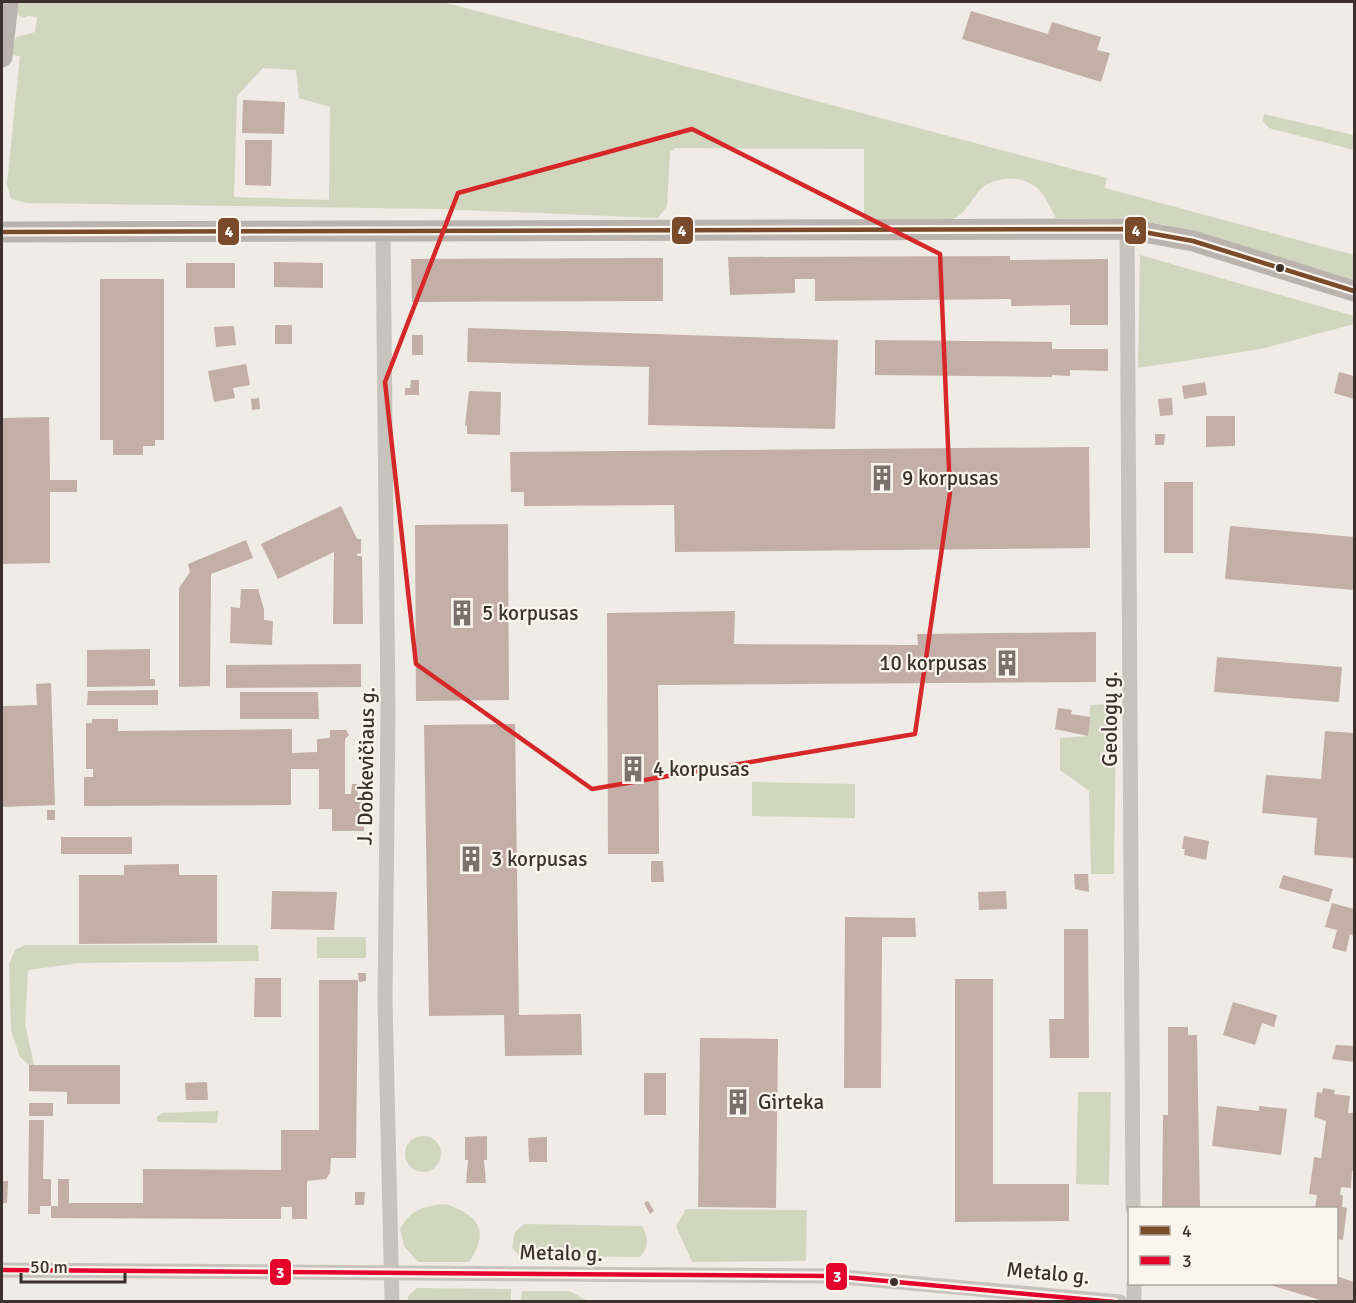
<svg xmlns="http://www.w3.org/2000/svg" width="1356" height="1303" font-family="Signika,sans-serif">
  <rect width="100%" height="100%" fill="#f0ebe5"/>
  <!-- green -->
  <g fill="#d1d6bf" fill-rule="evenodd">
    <path d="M16,2H443L1107,178L1105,188L1354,255V280L1166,225L1121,218H1056C1051,209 1046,197 1039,190C1024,174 993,175 979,191C970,202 964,216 950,220H864V149L675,148L670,152L667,206L658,218L438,209L27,203L11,199L7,184L20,56L11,55L16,37L35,32L37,17L28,16L24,18L18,15ZM263,68L296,70L299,98L330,107L329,200L234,197L237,96Z"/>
    <path d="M1264,114L1354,135V150L1269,128L1263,121Z"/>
    <path d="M1140,255L1354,316V324L1261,349L1138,368Z"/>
    <path d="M1116,704L1114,874H1091L1089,791L1060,770V738L1088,736L1090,705Z"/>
    <path d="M752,782L855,784V818L752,816Z"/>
    <rect x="317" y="937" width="49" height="21"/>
    <path d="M25,945H258L259,961L79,963L28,970L25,1024L34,1065H29L20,1057L11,1031L9,964L15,950Z"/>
    <path d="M1078,1092H1111L1109,1185L1076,1184Z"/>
    <path d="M218,1111L217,1123L157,1122V1117L162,1113Z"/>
    <circle cx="423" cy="1154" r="18"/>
    <path d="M446,1204C478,1216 491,1230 469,1262H418L404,1246L400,1229C411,1209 424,1206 446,1204Z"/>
    <path d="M686,1209L807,1210L806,1261L692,1262L676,1226Z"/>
    <path d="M524,1224L642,1226C648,1237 650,1246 640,1257L520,1256L512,1248L515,1232Z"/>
    <path d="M417,1288L511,1289V1300L407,1301L409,1295Z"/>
    <path d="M522,1291H569L588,1301H521Z"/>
  </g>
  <!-- building -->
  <g fill="#c3afa7">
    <path d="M971,11L1048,34L1052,22L1101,37L1097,50L1110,53L1101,82L962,39Z"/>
    <path d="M243,100L285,102L284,134L242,133Z"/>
    <path d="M245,140H272L271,186L245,185Z"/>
    <path d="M1010,256V260L1108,259V325H1070V305L1011,306V299L815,301V279H795V293L730,295L728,257Z"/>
    <path d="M663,258V301L412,302L411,259Z"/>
    <path d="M274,262L323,263V288L274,287Z"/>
    <rect x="186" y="263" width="49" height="25"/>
    <path d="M100,279H164V440H155V446H143V455H113V440H100Z"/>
    <rect x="275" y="325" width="17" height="19"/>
    <path d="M234,326L236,345L216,347L214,327Z"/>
    <path d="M468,328L838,340L835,429L648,425L649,367L467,362Z"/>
    <rect x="412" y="335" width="11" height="20"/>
    <path d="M875,340L1052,342V349H1108V371L1070,370V376L1052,375V377L875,375Z"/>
    <path d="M246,364L250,385L233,388L235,398L214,402L208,371Z"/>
    <path d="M1339,372L1354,376V399L1334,393Z"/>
    <path d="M411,380H419V395H405V388H410Z"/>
    <path d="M1205,382L1207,395L1184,399L1182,386Z"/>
    <path d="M469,391L501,392L500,435L467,434V426L465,425Z"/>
    <path d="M259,398L260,409L252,410L251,399Z"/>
    <path d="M1172,398L1173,415L1160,416L1158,399Z"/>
    <path d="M1206,416H1235V446L1206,447Z"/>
    <path d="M49,417L50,480H77V492H50V563L2,564V418Z"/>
    <path d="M1155,434H1165L1164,445H1155Z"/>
    <path d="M1089,447L1090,548L675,552L674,505L524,506V492H511L510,452Z"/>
    <rect x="1164" y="482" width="29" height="71"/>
    <path d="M341,506L357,539H361V553L357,554V556H362L363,624H333L334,552L278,579L261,544Z"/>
    <path d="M508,524L509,700L416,701L415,525Z"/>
    <path d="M1230,526L1354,537V590L1225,579Z"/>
    <path d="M246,540L253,558L211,574L210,686L179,687V588L190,572L188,564Z"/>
    <path d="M241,589H258L264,609V620L273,621L272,645L230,643L231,607L240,608Z"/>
    <path d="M735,611L734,644L918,645L917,634L1096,632V682L658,685L659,854H608L607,613Z"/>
    <path d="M150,649V679H155V686L87,687V650Z"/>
    <path d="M1217,657L1342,667L1339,702L1214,692Z"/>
    <path d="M361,664V687L226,688V665Z"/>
    <path d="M51,683L55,805L2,807V706L37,705L36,684Z"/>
    <path d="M158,690V705H87L88,691Z"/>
    <path d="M240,692H318L319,719H240Z"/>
    <path d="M1058,708L1072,710L1071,714L1090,717L1088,736L1055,729Z"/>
    <path d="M92,719H118V731L292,729V753L317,752V739L330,738V730H346L349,735L345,739V794H351L352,784H357L358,800H364V831H332V809H319V769H291V805L84,806V777H93V769H86V723H92Z"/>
    <path d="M515,724L519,1015L581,1014L582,1055L505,1056L504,1015L429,1016L424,725Z"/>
    <path d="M1325,731L1354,733V858L1314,855L1317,818L1262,813L1266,775L1321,779Z"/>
    <rect x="47" y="810" width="8" height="10"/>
    <path d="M1184,836L1209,841L1206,860L1184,855L1185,849H1182Z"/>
    <rect x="61" y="837" width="71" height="17"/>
    <path d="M651,861H663L664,882H651Z"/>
    <path d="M179,864V875H217V943L79,944V875H124V865Z"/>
    <path d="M1074,874H1088L1089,892L1075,889Z"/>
    <path d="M1283,875L1333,889L1329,902L1279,888Z"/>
    <path d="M272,891L337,892L334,930L271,929Z"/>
    <path d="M1006,891L1007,909L979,910L978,892Z"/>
    <path d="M1332,903L1354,909V936L1350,934L1346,952L1332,948L1337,930L1325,927Z"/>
    <path d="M845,917L915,918L916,937H882L881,1088H844Z"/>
    <path d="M1064,929H1088L1089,1058H1050L1049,1019H1064Z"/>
    <path d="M358,973H366V981L359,982Z"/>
    <path d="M255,978H281V1017H254Z"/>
    <path d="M955,979H993V1184H1069V1221L955,1222Z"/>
    <path d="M319,980H358L356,1158H331L330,1173L326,1179L307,1181V1219H292V1207H281V1219L51,1218V1206H58V1179H69V1203H143V1169L281,1170V1130H319Z"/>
    <path d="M1233,1002L1277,1015L1274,1027L1262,1023L1255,1045L1223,1035Z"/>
    <path d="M1168,1027H1188V1035H1197L1200,1207L1162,1208L1163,1115H1168Z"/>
    <path d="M700,1038L778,1039L776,1208L698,1207Z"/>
    <path d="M1336,1045L1354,1046V1062L1332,1059Z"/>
    <path d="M29,1065H120V1104H67V1092L29,1091Z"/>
    <rect x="644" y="1073" width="22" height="42"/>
    <path d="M207,1082L208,1100H186L185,1083Z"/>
    <path d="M1323,1088L1335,1090L1334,1094L1350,1096L1348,1113H1354V1171H1352L1351,1188L1341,1187L1340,1195H1343L1342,1207L1347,1208L1343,1240L1336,1239V1208H1315L1317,1195L1309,1194L1314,1157L1321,1158L1326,1121L1314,1117L1317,1092L1322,1093Z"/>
    <rect x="29" y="1103" width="24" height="13"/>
    <path d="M1217,1106L1259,1111V1106L1287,1109L1281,1155L1212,1146Z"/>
    <path d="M29,1120H44L43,1179H51V1206H40V1214H28Z"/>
    <path d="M487,1136V1160H484L486,1183H466L468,1160H465V1137Z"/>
    <path d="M547,1137V1162H529L528,1138Z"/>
    <path d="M2,1181H8L7,1203H2Z"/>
    <path d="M355,1192H365L364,1205H355Z"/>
    <path d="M648,1201L654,1211L650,1214L644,1203Z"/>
    <path d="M1336,1276L1354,1282V1302H1327L1267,1284H1336Z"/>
  </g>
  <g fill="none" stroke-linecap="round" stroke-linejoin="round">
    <!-- street -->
    <g stroke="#c9c3be" stroke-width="15">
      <path d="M1127,229L1133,1208"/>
      <path d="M383,231L388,712L385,1001L392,1302"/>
      <path d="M2,1270L832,1276L1120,1302"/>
      <path d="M1134,1302V1284"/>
    </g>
    <!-- secondary -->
    <g stroke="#bab3ae" stroke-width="21">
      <path d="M2,57L8,2"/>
      <path d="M2,232L1127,229L1193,241L1354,291"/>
    </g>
    <!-- bus-1 casing -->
    <g stroke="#fbf5ee" stroke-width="9">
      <path id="bus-1" d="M2,232L1127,229L1193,241L1354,291"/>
    </g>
    <!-- bus-2 casing -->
    <g stroke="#fbf5ee" stroke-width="9">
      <path id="bus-2" d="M2,1270L832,1276L1114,1302"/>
    </g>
    <!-- bus-1 -->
    <use href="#bus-1" stroke="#7a4b2a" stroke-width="4.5"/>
    <!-- bus-2 -->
    <use href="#bus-2" stroke="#e4002b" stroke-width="4.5"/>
  </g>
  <!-- marked area -->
  <path fill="none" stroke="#d62828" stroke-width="4.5" stroke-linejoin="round" d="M692,129L940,254L950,493L915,734L592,789L416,664L385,382L458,193Z"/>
  <!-- icons -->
  <defs>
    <g id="building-bare" transform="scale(2.07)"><path d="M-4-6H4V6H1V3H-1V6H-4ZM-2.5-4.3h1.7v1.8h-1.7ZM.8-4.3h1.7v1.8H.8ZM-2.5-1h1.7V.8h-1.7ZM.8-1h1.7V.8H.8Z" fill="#7a716c" stroke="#fbf5ee" stroke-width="2.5" paint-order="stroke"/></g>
  </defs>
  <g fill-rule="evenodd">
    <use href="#building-bare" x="882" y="478"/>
    <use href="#building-bare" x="462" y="613"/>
    <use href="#building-bare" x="1007" y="663"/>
    <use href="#building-bare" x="633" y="769"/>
    <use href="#building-bare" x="471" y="859"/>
    <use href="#building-bare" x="738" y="1102"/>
  </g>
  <!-- markers -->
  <g fill="#3b302b" stroke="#fbf5ee" stroke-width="2">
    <circle cx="1280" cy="268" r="5"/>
    <circle cx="894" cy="1282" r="5"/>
  </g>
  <g text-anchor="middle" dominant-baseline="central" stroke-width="4.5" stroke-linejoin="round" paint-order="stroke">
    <!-- poi labels -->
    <g font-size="21" fill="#3b302b" stroke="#fbf5ee" text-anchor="start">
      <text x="902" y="478">9 korpusas</text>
      <text x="482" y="613">5 korpusas</text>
      <text x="987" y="663" text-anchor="end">10 korpusas</text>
      <text x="653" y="769">4 korpusas</text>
      <text x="491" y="859">3 korpusas</text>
      <text x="758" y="1102">Girteka</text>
    </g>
    <!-- street labels -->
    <g font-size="21" fill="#3b302b" stroke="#fbf5ee">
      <text transform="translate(1110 719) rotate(-90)">Geologų g.</text>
      <text transform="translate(366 766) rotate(-89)">J. Dobkevičiaus g.</text>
      <text transform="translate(561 1253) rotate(1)">Metalo g.</text>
      <text transform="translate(1048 1273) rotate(5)">Metalo g.</text>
    </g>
  </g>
  <g stroke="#fbf5ee" stroke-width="2">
    <rect x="671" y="216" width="23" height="29" rx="6" fill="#7a4b2a"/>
    <rect x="1124" y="216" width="23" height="29" rx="6" fill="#7a4b2a"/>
    <rect x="217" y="217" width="23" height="29" rx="6" fill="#7a4b2a"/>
    <rect x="269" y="1258" width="23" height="28" rx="6" fill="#e4002b"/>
    <rect x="825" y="1262" width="23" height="29" rx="6" fill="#e4002b"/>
  </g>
  <g font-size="16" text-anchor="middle" font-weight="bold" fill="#fff">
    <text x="682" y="236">4</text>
    <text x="1136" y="236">4</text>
    <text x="229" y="237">4</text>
    <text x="280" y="1278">3</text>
    <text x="837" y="1282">3</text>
  </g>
  <!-- border -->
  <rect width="1356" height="1303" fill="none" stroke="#3b302b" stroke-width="6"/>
  <!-- legend -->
  <rect x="1128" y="1207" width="210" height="78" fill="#fbf5ee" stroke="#aea6a0" stroke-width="1.5"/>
  <rect x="1140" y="1226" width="30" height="9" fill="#7a4b2a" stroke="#aea6a0" stroke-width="1.5"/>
  <text x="1182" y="1237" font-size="18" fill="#3b302b">4</text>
  <rect x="1140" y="1256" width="30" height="9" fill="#e4002b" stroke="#aea6a0" stroke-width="1.5"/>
  <text x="1182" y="1267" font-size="18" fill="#3b302b">3</text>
  <!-- scale -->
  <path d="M21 1273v9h104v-9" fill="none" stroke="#3b302b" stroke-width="3"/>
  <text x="30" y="1273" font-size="18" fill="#3b302b" stroke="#fbf5ee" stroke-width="4.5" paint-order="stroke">50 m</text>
</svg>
